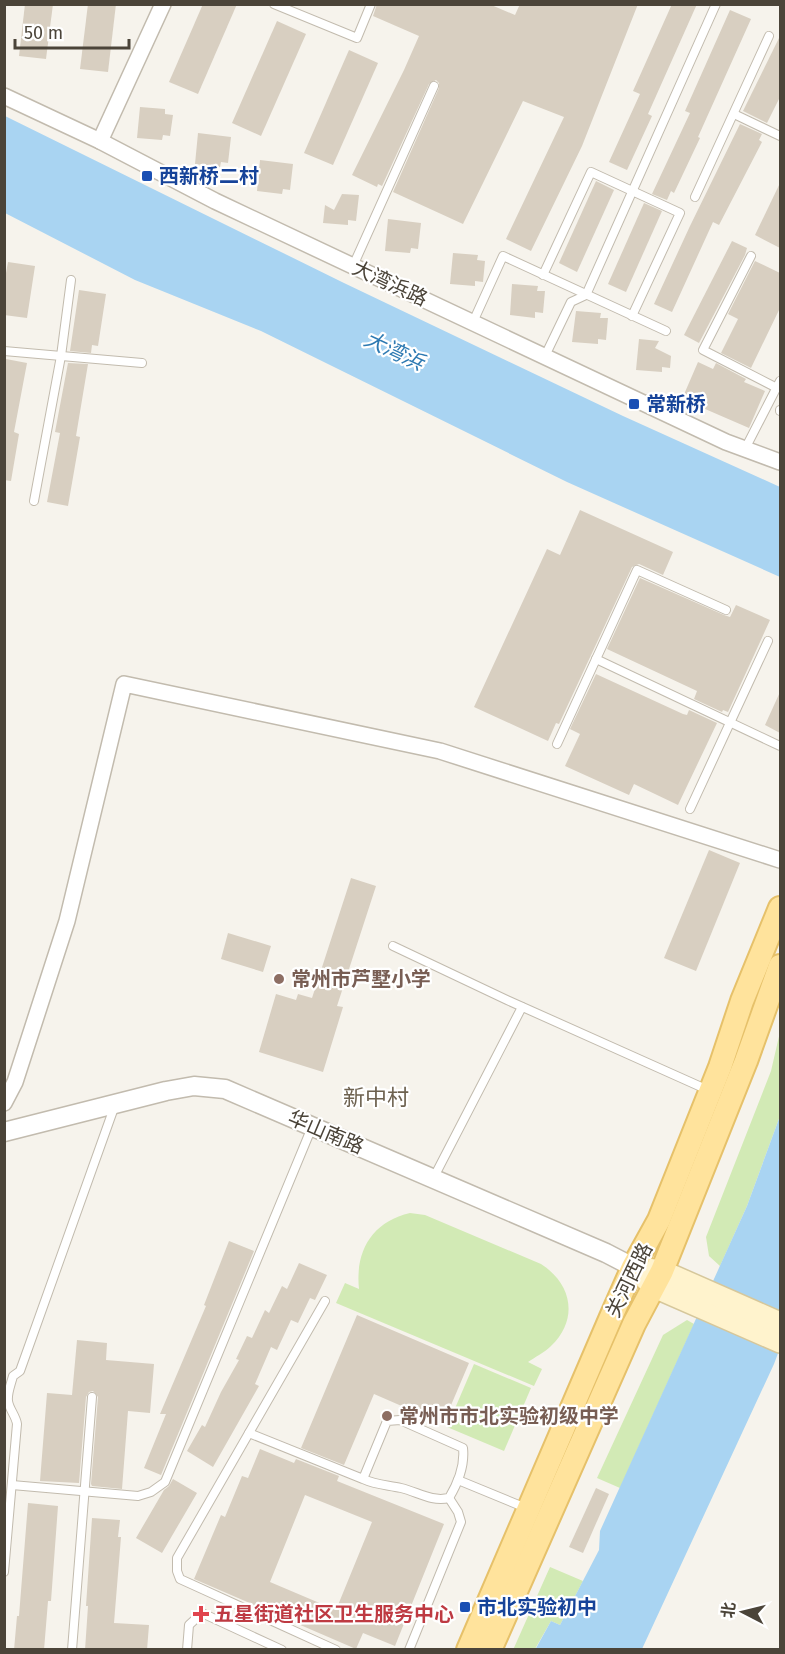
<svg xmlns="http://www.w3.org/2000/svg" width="785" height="1654" font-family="'Fira Sans','Noto Sans SC',sans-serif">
  <rect width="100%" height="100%" fill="#f6f3ec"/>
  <!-- green -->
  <g fill="#d2eab5">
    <path d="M780,1032V1116L747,1206L720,1266L709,1256L706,1237L771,1071Z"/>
    <path d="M410,1213L425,1215L541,1264C572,1284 579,1319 551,1346C544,1353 535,1357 528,1362L542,1369L534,1386L336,1303L345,1283L359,1289C355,1251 372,1222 410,1213Z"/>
    <path d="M687,1320L694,1324L620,1488L597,1478L663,1335Z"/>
    <path d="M474,1364L531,1388L504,1451L447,1427Z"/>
    <path d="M550,1567L583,1581L560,1625L551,1621L535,1649L513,1650Z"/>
  </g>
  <!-- water -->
  <g fill="#a9d4f2">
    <path d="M5,116L344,283L623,416L780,487V577L567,482L261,331L135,280L5,213Z"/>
    <path d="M780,1116V1348L774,1364L642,1649L535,1650L551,1621L560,1625L599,1550L600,1531L747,1206Z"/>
  </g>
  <!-- building -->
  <g fill="#d8cfc1" fill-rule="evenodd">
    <path d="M25,4H53L46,59L19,56Z"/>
    <path d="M88,4H116L108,72L80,69Z"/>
    <path d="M203,4H237L198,94L169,82Z"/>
    <path d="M377,4H489L515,15L520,4H638L582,146L531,251L506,239L564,117L523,101L463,224L393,192L439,88V83L436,80L429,84L382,186L378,184L377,187L352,175L404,70L419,36L373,16Z"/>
    <path d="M672,4H697L648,114L652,116L627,170L609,162L640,94L633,91Z"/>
    <path d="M730,10L751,19L698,137L700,138L674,193L671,191L667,200L652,194L690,113L685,111Z"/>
    <path d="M277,21L306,34L261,136L232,123Z"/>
    <path d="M780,36V97L767,123L743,111Z"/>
    <path d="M349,50L378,63L333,165L304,153Z"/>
    <path d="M140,107L165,109V114L173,115L170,136L163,135L162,140L137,138Z"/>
    <path d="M740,124L762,134L759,140L762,142L719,225L713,222L672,312L654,304L690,226Z"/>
    <path d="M198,133L231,137L228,163L221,162L220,167L195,164Z"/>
    <path d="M260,160L293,164L290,190L283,189L282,194L257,191Z"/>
    <path d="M596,181L614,190L577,272L559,263Z"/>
    <path d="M780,183V248L755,235Z"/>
    <path d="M342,194L359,195L356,221L348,220V225L323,223L325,205L334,210Z"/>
    <path d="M644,203L662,211L626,292L608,284Z"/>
    <path d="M388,219L421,223L418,249L411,248L410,253L385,251Z"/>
    <path d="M732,241L747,248L745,255L699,343L684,335Z"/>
    <path d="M453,253L478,255L477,260L485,261L483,282L475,281V286L450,284Z"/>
    <path d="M755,261L780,273V308L751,368L721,353L738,319L728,314Z"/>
    <path d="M8,262L35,266L27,318L4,315V284Z"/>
    <path d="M512,284L538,286L537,291H545L543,313L535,312V318L510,315Z"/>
    <path d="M79,290L106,294L98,346L92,345L91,353L70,351Z"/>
    <path d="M576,311L601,313L600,318H608L606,340L598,339V344L572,342Z"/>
    <path d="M639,339L659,341L655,348L671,356L670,368L662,367V372L636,370Z"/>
    <path d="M6,359L27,363L14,432L19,434L11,481L4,480V369Z"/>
    <path d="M698,362L713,369L716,363L746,379L744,382L765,391L749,428L682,399Z"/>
    <path d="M68,363L88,364L76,436L80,437L68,506L47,502L60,433L55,432Z"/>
    <path d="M580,510L673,552L663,575L639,564L632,567L559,724L556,723L548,741L474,707L547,549L560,555Z"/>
    <path d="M640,578L724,615L730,617L736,605L770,620L728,712L723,710L722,712L694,699L697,691L607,649Z"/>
    <path d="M596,674L683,714L687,715L689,710L717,723L678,805L634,784L629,795L565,766L580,734L570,729Z"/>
    <path d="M780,692V733L765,725Z"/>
    <path d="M709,850L740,863L696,971L664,958Z"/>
    <path d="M351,878L376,886L337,1006L343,1007L323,1072L259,1052L276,994L296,1000L298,994L312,998Z"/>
    <path d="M228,933L271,946L263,972L221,959Z"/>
    <path d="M229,1241L254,1251L161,1475L144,1468L166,1414H160L206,1306L204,1305Z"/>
    <path d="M299,1263L327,1275L315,1300L310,1298L298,1323L291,1320L277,1350L271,1347L255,1384L259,1386L213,1467L187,1451L202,1425L205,1427L221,1392L239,1360L236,1359L247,1336L252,1338L265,1310L269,1313L282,1286L287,1289Z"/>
    <path d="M357,1315L469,1363L443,1424L374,1394L344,1465L301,1448Z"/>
    <path d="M77,1340L107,1343L106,1360L154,1364L150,1413L128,1411L122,1489L92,1486L91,1484L98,1397L93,1391L89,1392L86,1397L79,1483L40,1481L47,1393L72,1395Z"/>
    <path d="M260,1449L294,1463L296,1459L339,1476L337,1481L444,1524L395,1646L363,1633L356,1649L194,1579L221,1515L225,1517L242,1476L248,1478ZM305,1495L372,1522L336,1610L270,1582Z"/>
    <path d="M173,1479L197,1493L162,1553L136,1538L164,1490L169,1486Z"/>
    <path d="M596,1488L609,1494L583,1553L569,1547Z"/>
    <path d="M28,1503L58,1506L51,1601H48L44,1650H14L17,1616H19Z"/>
    <path d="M92,1518L120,1520L118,1537H121L114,1623L149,1625L147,1650H85L88,1606H86Z"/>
  </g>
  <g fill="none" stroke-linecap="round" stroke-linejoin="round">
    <!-- service casing -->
    <g stroke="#c2bbae" stroke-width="10">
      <g id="service">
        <path d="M274,4L357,38L371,4"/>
        <path d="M734,114L780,136"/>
        <path d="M695,197L769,36"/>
        <path d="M751,256L703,350L777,388"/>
        <path d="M353,266L434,86"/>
        <path d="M543,275L591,172L680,213L632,316"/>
        <path d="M473,322L503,256L666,331"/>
        <path d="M4,351L142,363"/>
        <path d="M545,356L571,302L586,295L716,4"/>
        <path d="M780,411V410"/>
        <path d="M745,449L780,381"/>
        <path d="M34,501L61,356L71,280"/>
        <path d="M596,659L780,746"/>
        <path d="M557,744L637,570L726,610"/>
        <path d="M690,809L768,641"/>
        <path d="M393,946L507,1000L708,1090"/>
        <path d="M434,1177L522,1007"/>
        <path d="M325,1301L177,1558V1571L180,1579L336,1650"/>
        <path d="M249,1433L363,1479C376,1485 388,1485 401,1488C418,1492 431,1502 449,1498C458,1483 465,1466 463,1448L400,1420L387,1421L363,1479"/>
        <path d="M458,1480L526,1508"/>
        <path d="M12,1485L138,1496L151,1492L165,1482L312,1127"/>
        <path d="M4,1572L17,1424C16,1416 9,1409 8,1401C7,1393 11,1384 13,1376L20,1371L115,1105"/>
        <path d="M72,1650L92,1397"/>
        <path d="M187,1650L189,1625L202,1613L282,1650"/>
        <path d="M409,1650L461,1522L458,1512L449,1498"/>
      </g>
    </g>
    <!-- minor casing -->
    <g stroke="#c2bbae" stroke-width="18">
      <g id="minor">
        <path d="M4,96L100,141L215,201L726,442L780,462"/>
        <path d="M100,141L163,4"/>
        <path d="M4,1103L15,1082L67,921L124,684L440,751L780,860"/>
      </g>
    </g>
    <!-- tertiary casing -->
    <g stroke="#c2bbae" stroke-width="21">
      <path id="tertiary" d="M4,1132L166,1091L194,1086L225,1089L606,1253L633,1267"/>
    </g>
    <!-- secondary casing -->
    <g stroke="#d6c79b" stroke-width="24">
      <g id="secondary">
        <path d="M633,1267L654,1287L780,1342"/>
        <path d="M646,1269L662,1271L780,1323"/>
      </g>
    </g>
    <!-- primary casing -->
    <g stroke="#e6c16a" stroke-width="26">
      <g id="primary">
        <path d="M468,1650L611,1317L633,1267L659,1220L720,1067L742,1001L780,908"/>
        <path d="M490,1650L634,1324L662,1271L746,1061L780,966"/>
      </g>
    </g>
    <!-- service -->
    <use href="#service" stroke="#fff" stroke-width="8"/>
    <!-- minor -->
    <use href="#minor" stroke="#fff" stroke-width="15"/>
    <!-- tertiary -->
    <use href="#tertiary" stroke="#fff" stroke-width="18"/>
    <!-- secondary -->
    <use href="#secondary" stroke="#fff3cd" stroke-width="21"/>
    <!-- primary -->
    <use href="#primary" stroke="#ffe39c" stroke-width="22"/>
  </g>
  <!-- markers -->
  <g fill="#1a4fb4" stroke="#fff" stroke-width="2">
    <rect x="141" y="170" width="12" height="12" rx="3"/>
    <rect x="628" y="398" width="12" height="12" rx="3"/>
    <rect x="459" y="1601" width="12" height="12" rx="3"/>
  </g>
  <g fill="#8d6e63" stroke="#fff" stroke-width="2">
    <circle cx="279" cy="979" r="6"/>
    <circle cx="387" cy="1416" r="6"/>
  </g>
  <path fill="#e0444e" stroke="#fff" stroke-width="2" d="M198 1605h6v6h6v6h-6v6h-6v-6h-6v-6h6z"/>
  <g text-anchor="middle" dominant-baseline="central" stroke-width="4.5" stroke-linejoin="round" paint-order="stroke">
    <!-- transit labels -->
    <g font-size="20" font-weight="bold" fill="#164399" stroke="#fff" text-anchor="start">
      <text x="159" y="176">西新桥二村</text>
      <text x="646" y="404">常新桥</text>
      <text x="477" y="1607">市北实验初中</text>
    </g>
    <!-- street labels -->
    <g font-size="20" fill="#4b4439" stroke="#fff">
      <text transform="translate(390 283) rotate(25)">大湾浜路</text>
      <text transform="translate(326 1132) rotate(23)">华山南路</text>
      <text transform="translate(629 1280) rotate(-64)">关河西路</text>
    </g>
    <!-- education labels -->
    <g font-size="20" font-weight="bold" fill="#785e54" stroke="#fff" text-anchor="start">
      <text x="291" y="979">常州市芦墅小学</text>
      <text x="399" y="1416">常州市市北实验初级中学</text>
    </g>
    <!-- health labels -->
    <g font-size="20" font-weight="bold" fill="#be3a42" stroke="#fff" text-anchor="start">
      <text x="214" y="1614">五星街道社区卫生服务中心</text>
    </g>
    <!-- water labels -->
    <g font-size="21" font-style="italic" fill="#2e7ab2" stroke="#fff">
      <text transform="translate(394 351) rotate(25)">大湾浜</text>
    </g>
    <!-- quarter labels -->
    <g font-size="22" fill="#6e6250" stroke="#fff">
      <text x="376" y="1097">新中村</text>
    </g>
  </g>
  <!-- border -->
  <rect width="785" height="1654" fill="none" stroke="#4b4439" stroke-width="12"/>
  <!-- north arrow -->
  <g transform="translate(743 1612) rotate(277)" stroke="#ffffff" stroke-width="4.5" paint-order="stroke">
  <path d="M0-4.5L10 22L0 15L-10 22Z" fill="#4b4439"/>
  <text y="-9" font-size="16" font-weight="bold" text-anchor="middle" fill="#4b4439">北</text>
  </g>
  <!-- scale -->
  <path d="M15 39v9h114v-9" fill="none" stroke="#4b4439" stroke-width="3"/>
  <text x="24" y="39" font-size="18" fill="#4b4439" stroke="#ffffff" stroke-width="4.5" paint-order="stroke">50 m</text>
</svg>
